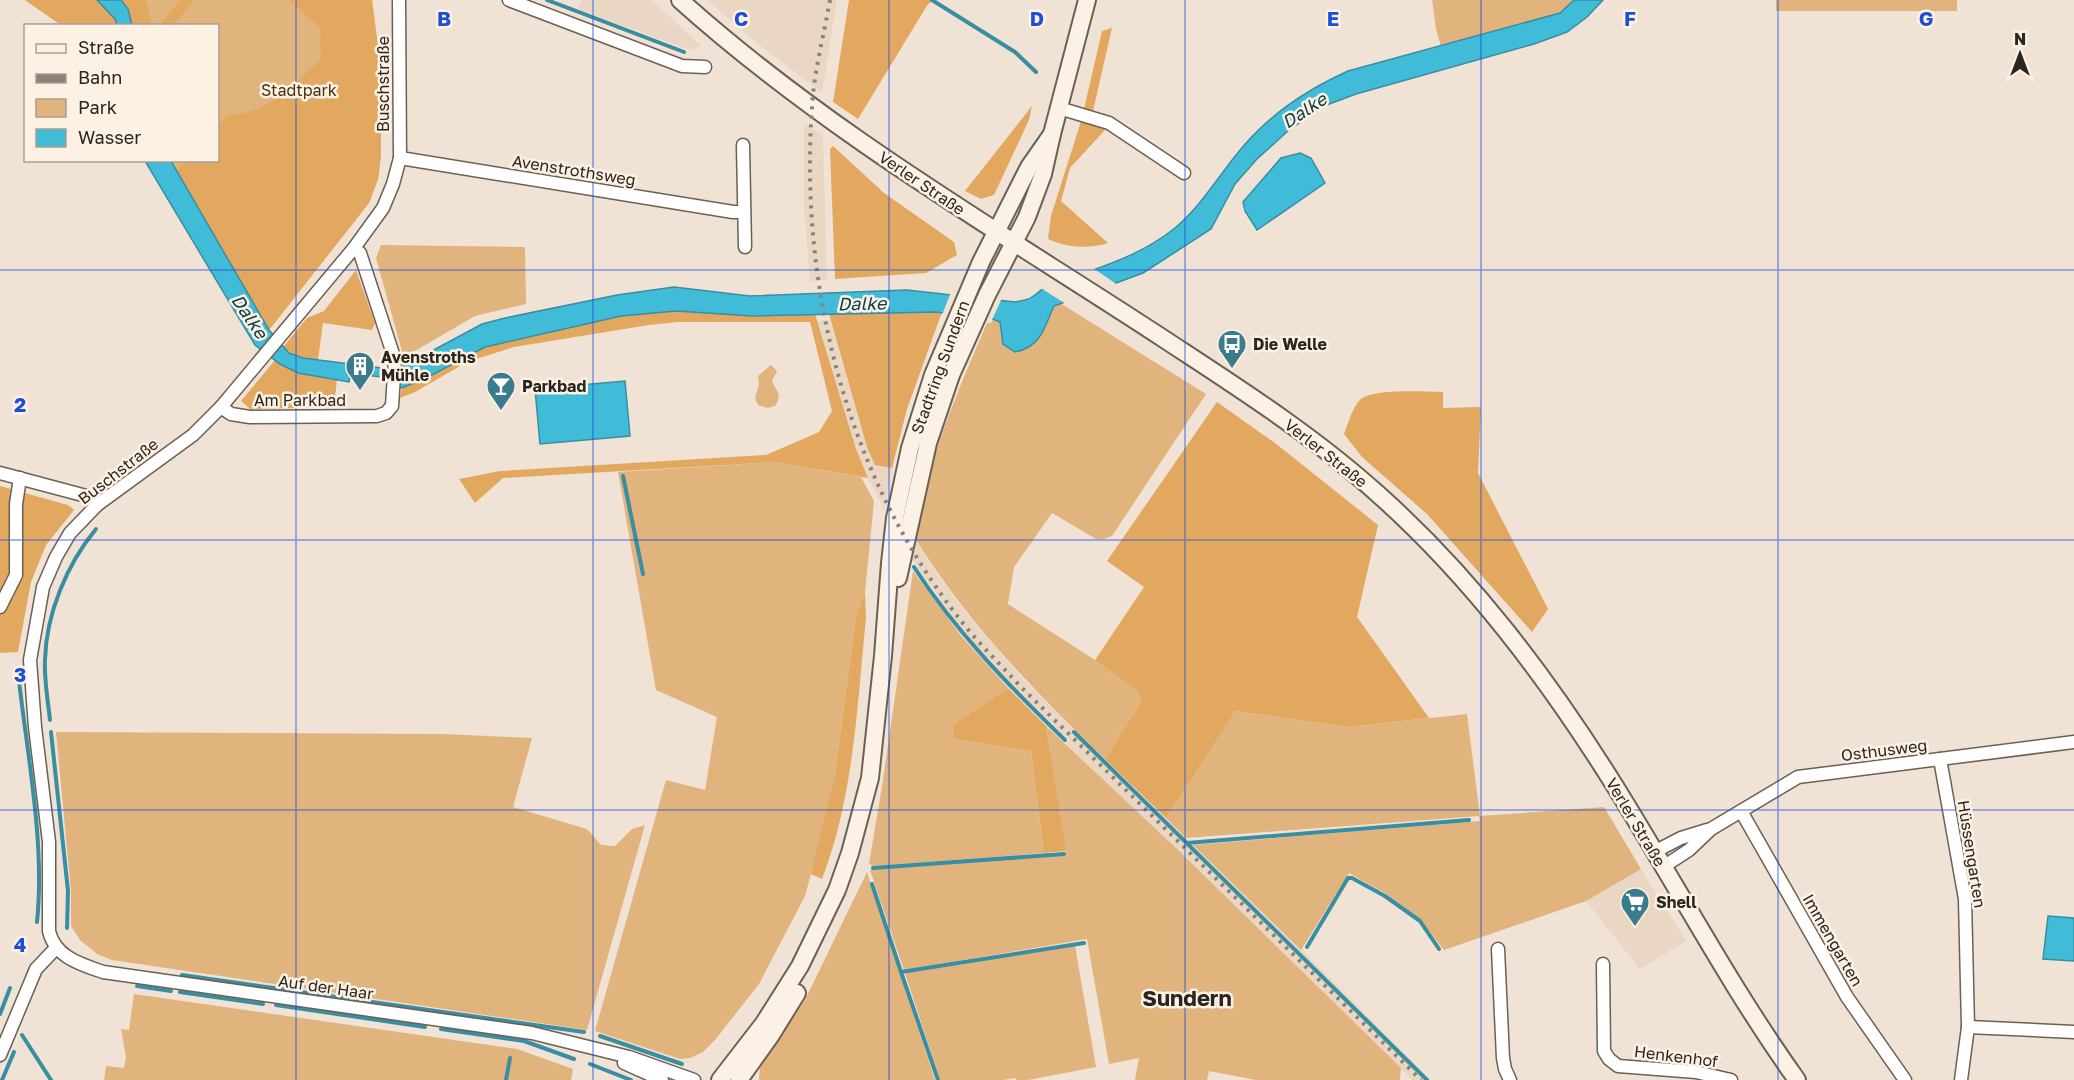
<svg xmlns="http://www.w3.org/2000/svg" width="2074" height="1080" font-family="'Golos Text',sans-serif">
  <rect width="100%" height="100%" fill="#f0e3d5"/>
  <!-- built -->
  <g fill="#e9d7c4">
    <path d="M582,0H652L701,46L690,50L578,9Z"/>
    <path d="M707,0H837L822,93L762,47Z"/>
    <path d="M804,124L823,135L827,280L810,282L804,207Z"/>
    <path d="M830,320L867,447L875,465L892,468L884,510L868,478L856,449L817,321Z"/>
    <path d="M913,535L934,570L968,615L1025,681L1306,954L1431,1080H1412L1176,848L1066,745L1070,740L1016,690L965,634L908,554Z"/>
    <path d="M1641,869L1686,941L1640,969L1586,901Z"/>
  </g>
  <!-- green -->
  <g fill="#e1b37d">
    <path d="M25,0H372L381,70V156L378,179L369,203L269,330L255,345L145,161L218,160V26L61,25Z"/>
    <path d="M1432,0H1574L1560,13L1441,47L1436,29Z"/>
    <rect x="1776" y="0" width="181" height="11"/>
    <path d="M381,245L525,247L526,304L475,316L408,355H403L376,258Z"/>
    <path d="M1060,303L1206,394L1112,536L1104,539H1096L1052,513L1014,567L1008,604L1095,660L1138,692L1141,702L1105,759C1033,690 965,620 913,535C928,461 957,392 987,323H991L993,319L1000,322L1015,352C1040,347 1044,327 1054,306Z"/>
    <path d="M771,365L777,371L772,381C776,391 783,395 775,406L767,408L758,405L755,398L759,384L758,376Z"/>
    <path d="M775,462L861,477L874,501L865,592L856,618L835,773L820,841L805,896L759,984L715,1040L703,1052L690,1058L680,1059L595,1031L666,780L705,790L717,717L656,690L618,472Z"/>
    <path d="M913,571L962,637L1008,688L952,725L954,739L1031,751L1044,853L874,866L869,864L883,780Z"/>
    <path d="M1234,711L1348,727L1467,714L1480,816L1604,807L1641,869L1586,901L1444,950L1419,918L1385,893L1349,873L1301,950L1193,845L1480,821L1479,816L1186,838L1166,818Z"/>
    <path d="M1046,726L1176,848L1401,1068L1400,1080H1256L1209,1071L1207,1080H1135L1139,1058L1109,1064L1087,939L904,970L870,870L1066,855Z"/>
    <path d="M56,732L443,734L532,738L513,807L587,829L601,845L615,846L632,829L645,825L587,1030L173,969L112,960L97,954L80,940L71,926V891Z"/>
    <path d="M867,872L935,1080H759L760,1065L805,1000Z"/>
    <path d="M1075,946L1096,1067L1028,1080H1016V1078L1003,1080H940L905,973Z"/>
    <path d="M134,994L517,1049L573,1069L571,1080H104L106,1066L124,1068L126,1057L121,1029L129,1030Z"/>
  </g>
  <!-- forest -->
  <g fill="#e3a860">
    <path d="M25,0H97L115,19L117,25H61Z"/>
    <path d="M121,0H146L151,22L153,25H132L128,9Z"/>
    <path d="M180,0H194L174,25H159Z"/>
    <path d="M289,0H372L381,70V156L378,179L369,203L269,330L177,170L186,161L218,160V127L227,116C270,112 291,87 321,59L320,28Z"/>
    <path d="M849,0H934L928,4L858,119L833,102Z"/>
    <path d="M1112,28L1093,111L1084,109L1102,31Z"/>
    <path d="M1032,106L1029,120L994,195L981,199L965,191Z"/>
    <path d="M1082,118L1105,130L1070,168L1061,201L1108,243C1089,249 1067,248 1048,239L1051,216Z"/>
    <path d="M833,146L884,193L954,242L957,255L926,273L835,279L830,149Z"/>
    <path d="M356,270L375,323L372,330L323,323L318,360C304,358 293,357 283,347L307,318L324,311Z"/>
    <path d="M676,311L752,316L815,314L856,449L868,478L775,462L503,478L475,503L459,479L500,471L766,455L819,432L832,411L810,322H678L649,325L514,347L467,362L415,392L400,398L402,388L426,378L485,347L621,316Z"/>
    <path d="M942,312L907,409L892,468L875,465L867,447L829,314Z"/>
    <path d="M275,360L298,373L337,379L334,407L250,409L241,401Z"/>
    <path d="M1443,392V408L1481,407L1478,473L1548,609L1532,632L1427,514L1362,457L1344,434C1348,424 1352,408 1360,400C1373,388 1424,392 1443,392Z"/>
    <path d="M1217,402L1275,443L1378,525L1357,617L1429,718L1348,727L1235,711L1166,818L1105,759L1141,702L1138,692L1095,660L1144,587L1107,561Z"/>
    <path d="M0,486L68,505L74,510L46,545L31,582L18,652L0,653Z"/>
    <path d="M865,592L866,618C857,706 854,796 822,879L811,874L835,773L856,617Z"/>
    <path d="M1008,688L1046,726L1066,851L1044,853L1031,751L954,739L952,725Z"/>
  </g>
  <!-- water -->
  <g fill="#40bbd8" stroke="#398ea1" stroke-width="1.5">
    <path d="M97,0H121L128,9L132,25H117L115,19Z"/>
    <path d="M1574,0H1603L1587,17L1567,32L1534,44L1356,94L1324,106L1289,130L1257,159L1235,184L1211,229L1143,273L1054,306C1044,328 1041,347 1015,352L1003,344L1000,322L993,319L935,312L752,316L676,311L621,316L485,347L426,378L402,388L381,377L351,373L349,382L298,373L280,364L255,345L145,161H171L269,330L289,353L303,358L382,368L402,367L482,324L505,318L617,295L674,287L750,296L907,290L1015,302C1020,301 1028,300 1032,297C1036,295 1039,291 1043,289C1089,269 1134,261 1175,228C1199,208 1217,179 1236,155C1267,116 1304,91 1348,71L1560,13Z"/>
    <path d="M1300,153L1311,158L1325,183L1257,230L1245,211L1243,202L1281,158Z"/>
    <path d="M625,381L630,436L540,444L535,389Z"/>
    <path d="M2048,916L2074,918V961L2043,959Z"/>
  </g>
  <!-- pier -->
  <g fill="#f0e3d5">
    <path d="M1093,268L1119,286L1066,304L1039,287Z"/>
    <path d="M951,292L1002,298L991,322L942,315Z"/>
  </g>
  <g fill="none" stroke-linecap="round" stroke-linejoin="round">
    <!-- stream -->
    <g stroke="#398ea1" stroke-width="4">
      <path d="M547,0L684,52"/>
      <path d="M932,0L1015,52L1036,72"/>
      <path d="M623,476L643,574"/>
      <path d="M914,567C956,632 1009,686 1065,740"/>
      <path d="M21,669L19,681C28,759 45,845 37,922"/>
      <path d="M50,720C48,701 44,680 45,660C46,614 67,564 96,529"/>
      <path d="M51,732L68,891L67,928"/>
      <path d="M1074,732L1427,1080"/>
      <path d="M1187,843L1469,820"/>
      <path d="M873,868L1064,854"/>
      <path d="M872,884L901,972L1084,943"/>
      <path d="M1307,947L1348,878H1352L1385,896L1420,921L1439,949"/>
      <path d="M901,972L938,1080"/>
      <path d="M182,975L584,1032"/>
      <path d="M137,986L171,991"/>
      <path d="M180,992L263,1004"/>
      <path d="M276,1005L425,1027"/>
      <path d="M0,1014L10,988"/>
      <path d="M441,1029L524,1041L574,1059"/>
      <path d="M22,1035L51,1080"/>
      <path d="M600,1036L682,1064"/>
      <path d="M590,1064L631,1080"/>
      <path d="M2,1080L14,1052"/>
      <path d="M506,1080L510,1058"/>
    </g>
    <!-- street casing -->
    <g stroke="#6b6054" stroke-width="15">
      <g id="street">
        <path d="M399,0L400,158L393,184L383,208L354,248L221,407L193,435L97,505L70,533L56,557L43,587L30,660L35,727L49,842V931C55,957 80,964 103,972L532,1033L629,1057L694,1080"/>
        <path d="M509,0L682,66L705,67"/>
        <path d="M1059,108L1109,123L1184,173"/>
        <path d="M743,145L745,247"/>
        <path d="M400,158L733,212H743"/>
        <path d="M221,407L231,414L250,417L377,416L386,413L392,406L395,360L360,253L354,248"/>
        <path d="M0,473L90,497L97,505"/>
        <path d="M0,607L16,575V504L20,478"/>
        <path d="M1940,759L1965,899L1968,1027L1961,1080"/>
        <path d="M1741,811L1847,997L1905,1080"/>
        <path d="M1654,852L1681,838L1707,830"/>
        <path d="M1663,867L1689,850L1711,829L1798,777L2074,742"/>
        <path d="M1498,949L1503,1058L1505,1069L1510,1080"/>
        <path d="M1603,964L1604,1051L1609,1059L1618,1066L1696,1072L1731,1080"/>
        <path d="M1968,1027L2074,1032"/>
        <path d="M0,1055L36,969L56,948"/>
        <path d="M624,1063L662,1080"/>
      </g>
    </g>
    <!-- secondary casing -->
    <g stroke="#6b6054" stroke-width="20">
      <g id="secondary">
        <path d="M680,0C828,133 1001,232 1167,341C1240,389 1314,436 1379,495C1472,578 1547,678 1613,783C1675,882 1729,985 1797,1080"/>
        <path d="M898,578L928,443L951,375L987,295L1027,217L1043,174L1052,134L1087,0"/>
        <path d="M720,1080L764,1023L800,966L837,890L850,853L870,778L883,656L890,563L895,518L910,448L933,375L981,262L1029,167L1052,134"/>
        <path d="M739,1080L771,1035L797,993"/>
      </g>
    </g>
    <!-- street -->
    <use href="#street" stroke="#fff" stroke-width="12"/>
    <!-- secondary -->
    <use href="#secondary" stroke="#fbf1e5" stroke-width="16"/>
    <!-- rail -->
    <path stroke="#8a8278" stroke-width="4" stroke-dasharray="3 6" stroke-linecap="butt" d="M830,0C824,35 814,71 812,107C799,289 848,479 962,622C980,645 1001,665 1020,686L1421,1080"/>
  </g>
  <!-- grid -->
  <path fill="none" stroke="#1d4ed8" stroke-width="1.5" stroke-opacity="0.55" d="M296,0V1080M593,0V1080M889,0V1080M1185,0V1080M1481,0V1080M1778,0V1080M0,270H2074M0,540H2074M0,810H2074"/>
  <!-- icons -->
  <defs>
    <g id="bus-pin" transform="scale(1.5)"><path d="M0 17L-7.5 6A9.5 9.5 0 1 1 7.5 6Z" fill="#397c8d" stroke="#fdf1e3"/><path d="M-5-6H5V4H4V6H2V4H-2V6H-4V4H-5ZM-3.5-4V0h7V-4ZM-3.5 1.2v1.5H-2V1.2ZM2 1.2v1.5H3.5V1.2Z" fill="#fff"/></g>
    <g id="building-pin" transform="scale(1.5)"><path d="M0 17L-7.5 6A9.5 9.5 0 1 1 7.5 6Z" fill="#397c8d" stroke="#fdf1e3"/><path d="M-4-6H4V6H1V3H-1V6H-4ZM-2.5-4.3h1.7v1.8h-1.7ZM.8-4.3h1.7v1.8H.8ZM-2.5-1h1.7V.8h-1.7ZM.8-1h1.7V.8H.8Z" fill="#fff"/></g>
    <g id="bar-pin" transform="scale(1.5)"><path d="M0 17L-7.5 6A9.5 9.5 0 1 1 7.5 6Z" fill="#397c8d" stroke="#fdf1e3"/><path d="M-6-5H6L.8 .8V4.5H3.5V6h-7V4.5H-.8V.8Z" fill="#fff"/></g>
    <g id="supermarket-pin" transform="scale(1.5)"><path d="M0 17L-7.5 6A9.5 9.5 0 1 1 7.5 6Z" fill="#397c8d" stroke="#fdf1e3"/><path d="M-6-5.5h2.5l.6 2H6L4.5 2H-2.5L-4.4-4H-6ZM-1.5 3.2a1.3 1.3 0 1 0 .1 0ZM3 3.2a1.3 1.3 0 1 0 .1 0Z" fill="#fff"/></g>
  </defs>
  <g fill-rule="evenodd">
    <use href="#bus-pin" x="1232" y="344"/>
    <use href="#building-pin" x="360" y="366"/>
    <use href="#bar-pin" x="501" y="386"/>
    <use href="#supermarket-pin" x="1635" y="902"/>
  </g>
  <g text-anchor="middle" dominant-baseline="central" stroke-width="5" stroke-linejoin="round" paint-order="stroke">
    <!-- street labels -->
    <g font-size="16" fill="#292520" stroke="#fdf1e3">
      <text transform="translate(383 84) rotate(-90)">Buschstraße</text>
      <text transform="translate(574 170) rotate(9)">Avenstrothsweg</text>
      <text transform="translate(922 183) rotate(34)">Verler Straße</text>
      <text transform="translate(940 367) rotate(-70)">Stadtring Sundern</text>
      <text x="300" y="400">Am Parkbad</text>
      <text transform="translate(1326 453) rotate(38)">Verler Straße</text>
      <text transform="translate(118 471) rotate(-38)">Buschstraße</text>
      <text transform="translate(1884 750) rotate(-7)">Osthusweg</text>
      <text transform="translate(1636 822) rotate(59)">Verler Straße</text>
      <text transform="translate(1972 854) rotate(81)">Hüssengarten</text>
      <text transform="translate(1833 940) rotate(60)">Immengarten</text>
      <text transform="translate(326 987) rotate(8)">Auf der Haar</text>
      <text transform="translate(1676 1056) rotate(7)">Henkenhof</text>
    </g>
    <!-- park labels -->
    <g font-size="16" fill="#483010" stroke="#fdf1e3">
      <text x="299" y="90">Stadtpark</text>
    </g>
    <!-- poi labels -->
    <g font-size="16" font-weight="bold" fill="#292520" stroke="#fdf1e3" text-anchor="start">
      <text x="1253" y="344">Die Welle</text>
      <text x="381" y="357">Avenstroths<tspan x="381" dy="18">Mühle</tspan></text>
      <text x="522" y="386">Parkbad</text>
      <text x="1656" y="902">Shell</text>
    </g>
    <!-- water labels -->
    <g font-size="18" font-style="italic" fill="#0a414e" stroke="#fdf1e3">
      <text transform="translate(1304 110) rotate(-33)">Dalke</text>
      <text transform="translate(862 303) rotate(-1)">Dalke</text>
      <text transform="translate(250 316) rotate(56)">Dalke</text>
    </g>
    <!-- district labels -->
    <g font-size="22" font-weight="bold" fill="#292520" stroke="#fdf1e3">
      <text x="1187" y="997">Sundern</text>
    </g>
  </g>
  <g font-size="20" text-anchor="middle" font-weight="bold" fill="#1d4ed8" stroke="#fdf1e3" stroke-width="5" stroke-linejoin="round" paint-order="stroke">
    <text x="444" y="26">B</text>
    <text x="741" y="26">C</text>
    <text x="1037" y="26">D</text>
    <text x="1333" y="26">E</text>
    <text x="1630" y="26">F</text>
    <text x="1926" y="26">G</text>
    <text x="20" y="412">2</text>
    <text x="20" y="682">3</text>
    <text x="20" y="952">4</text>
  </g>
  <!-- legend -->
  <rect x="24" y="24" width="195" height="138" fill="#fdf1e3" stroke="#a89f95" stroke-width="1.5"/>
  <rect x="36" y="44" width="30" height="9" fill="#fbf1e5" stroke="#a89f95" stroke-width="1.5"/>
  <text x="78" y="54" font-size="18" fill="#292520">Straße</text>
  <rect x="36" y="74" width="30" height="9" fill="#8a8278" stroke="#a89f95" stroke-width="1.5"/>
  <text x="78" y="84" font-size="18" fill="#292520">Bahn</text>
  <rect x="36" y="99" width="30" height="18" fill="#e1b37d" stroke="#a89f95" stroke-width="1.5"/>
  <text x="78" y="114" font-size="18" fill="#292520">Park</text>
  <rect x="36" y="129" width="30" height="18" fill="#40bbd8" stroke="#a89f95" stroke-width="1.5"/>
  <text x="78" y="144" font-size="18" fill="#292520">Wasser</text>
  <!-- north arrow -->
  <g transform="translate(2020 54)" stroke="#fdf1e3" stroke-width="4.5" paint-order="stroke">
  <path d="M0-4.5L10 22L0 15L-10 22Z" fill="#292520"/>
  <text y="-9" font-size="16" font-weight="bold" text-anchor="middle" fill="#292520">N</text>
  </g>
</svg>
